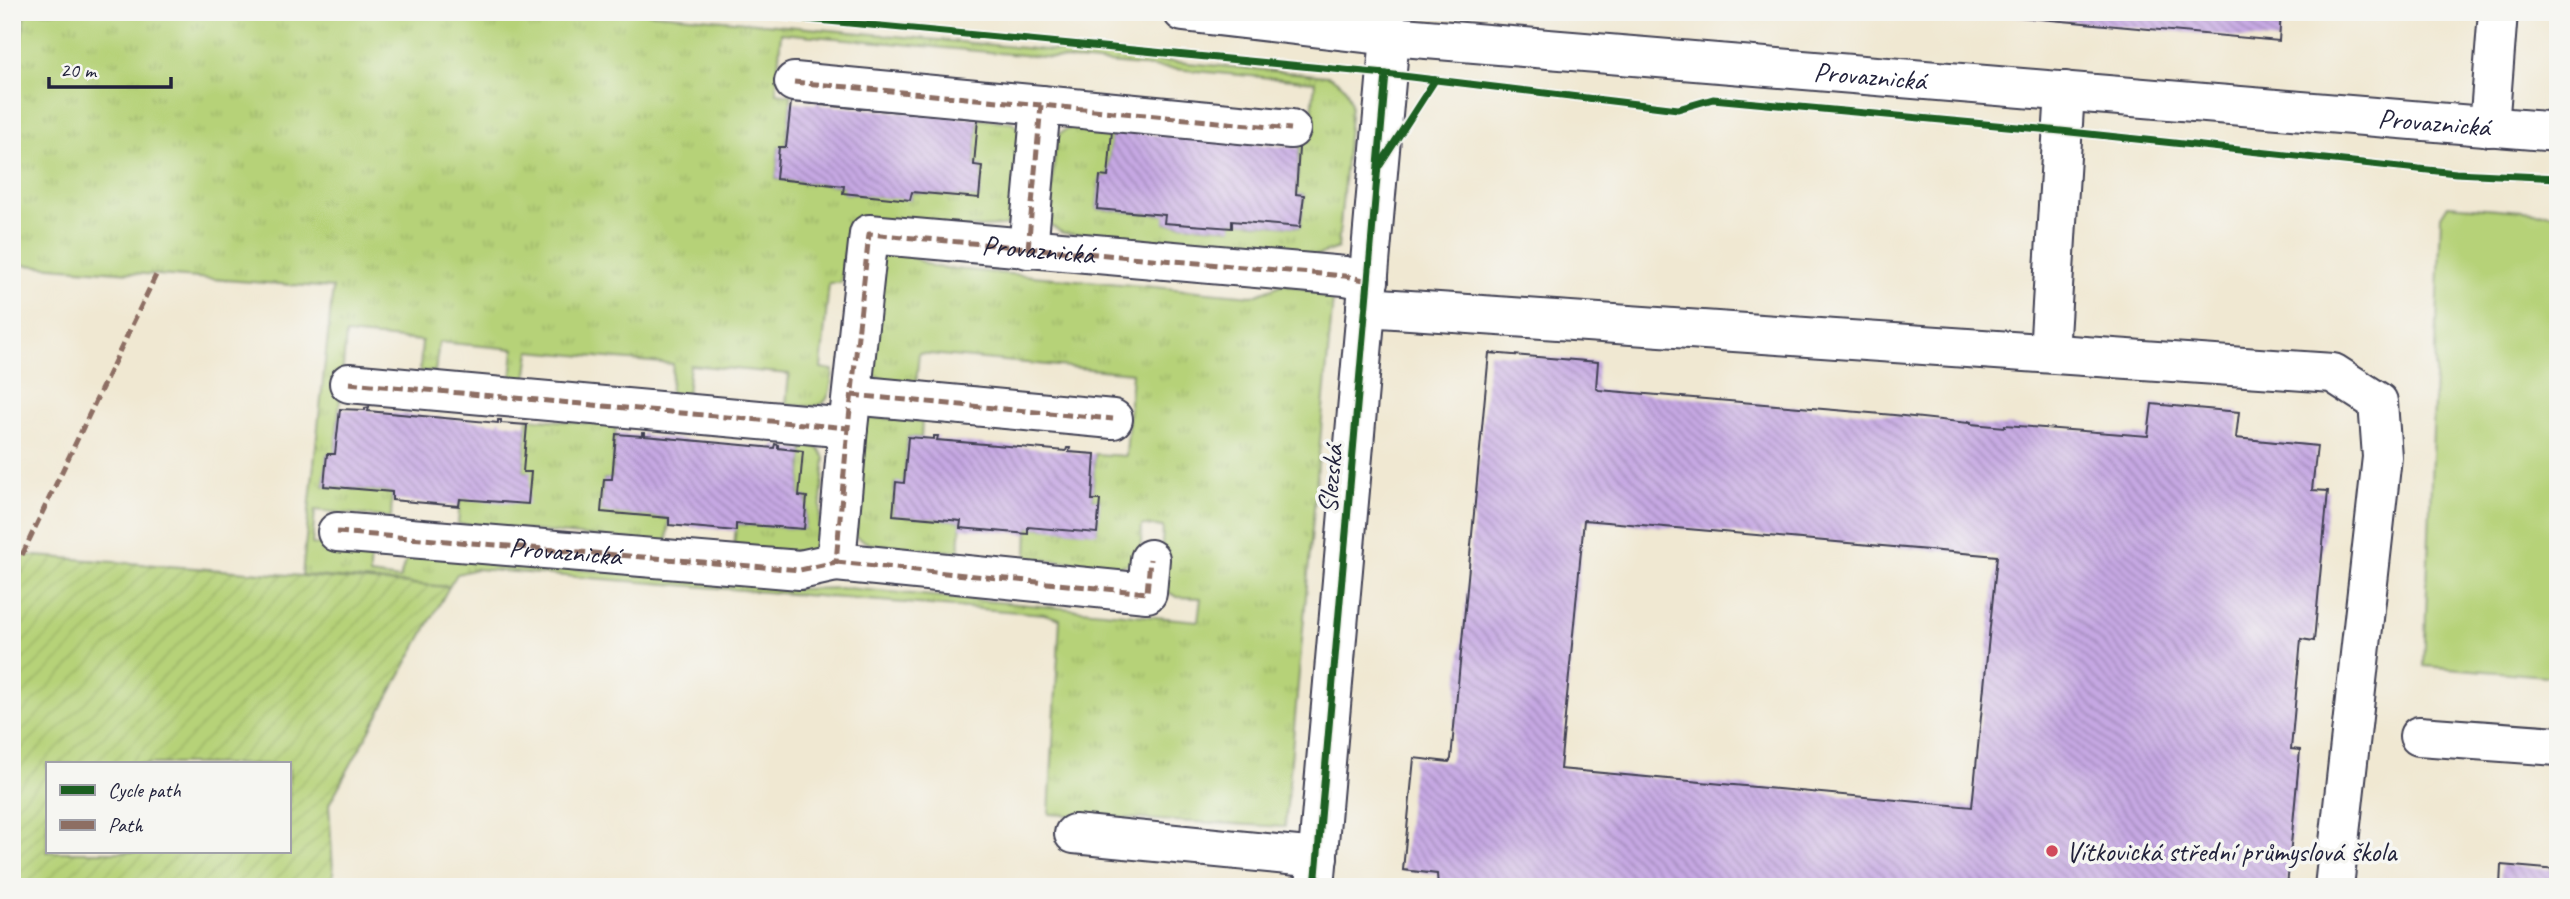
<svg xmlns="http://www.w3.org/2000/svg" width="2570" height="899" font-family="Caveat,sans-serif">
  <defs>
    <pattern id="grass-tufts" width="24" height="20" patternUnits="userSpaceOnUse" patternTransform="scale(1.75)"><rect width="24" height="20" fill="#b6d278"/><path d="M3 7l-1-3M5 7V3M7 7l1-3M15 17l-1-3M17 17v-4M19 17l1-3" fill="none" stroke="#9cb469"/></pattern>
    <pattern id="garden-furrows" width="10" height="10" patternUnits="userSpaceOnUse" patternTransform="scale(1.75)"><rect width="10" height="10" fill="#b6d278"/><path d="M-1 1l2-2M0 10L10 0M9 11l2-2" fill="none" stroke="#9cb469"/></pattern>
    <pattern id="building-back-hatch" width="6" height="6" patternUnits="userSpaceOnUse" patternTransform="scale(1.75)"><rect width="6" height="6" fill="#c6a8e3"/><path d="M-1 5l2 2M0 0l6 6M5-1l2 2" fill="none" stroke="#a088b9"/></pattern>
  </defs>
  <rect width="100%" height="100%" fill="#f6f6f2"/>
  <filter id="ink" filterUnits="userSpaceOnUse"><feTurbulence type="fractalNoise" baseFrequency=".0143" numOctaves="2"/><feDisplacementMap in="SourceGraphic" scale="14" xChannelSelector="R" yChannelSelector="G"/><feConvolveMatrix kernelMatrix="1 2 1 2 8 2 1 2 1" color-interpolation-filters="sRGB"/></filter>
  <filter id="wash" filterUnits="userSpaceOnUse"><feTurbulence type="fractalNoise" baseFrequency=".00686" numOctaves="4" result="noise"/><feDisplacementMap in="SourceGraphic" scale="28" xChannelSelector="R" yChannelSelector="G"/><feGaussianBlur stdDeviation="1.57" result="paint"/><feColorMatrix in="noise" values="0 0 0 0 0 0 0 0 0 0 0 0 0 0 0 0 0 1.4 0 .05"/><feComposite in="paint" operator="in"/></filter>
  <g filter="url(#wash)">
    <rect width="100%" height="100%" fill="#f0e8d2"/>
    <!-- grass -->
    <g fill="url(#grass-tufts)" stroke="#6c7a5a" stroke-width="2">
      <path d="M25,12H636L1328,76C1342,82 1349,89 1351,105L1338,248L1318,255L1063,233L1050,225L1048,219L1057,136C1070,121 1095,129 1112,131L1108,177H1100L1097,209L1165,215V223L1231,228L1232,221L1300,227L1304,195L1296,194L1300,142H1309L1315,82L781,33L776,93L791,95V102L786,147H779L776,179L844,186V193L910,199L912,192L979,198L982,166L974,165L978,119L1012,122L1021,131L1014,218L1007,225L1001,226L855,233C844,249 843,264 841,283H829L821,368L833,370C829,410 824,408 786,405L789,374L690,365L687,395H670L673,364L530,351L526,381L511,380L514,349L439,342L435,372L420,371L422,341L346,334L335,454H327L324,486L392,492L391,518L315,510L312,544L363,551L370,560V575L400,579C404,566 403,556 420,555L797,589L847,588L1198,621L1201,598L1177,597L1164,590L1160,578L1163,527L1142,525C1140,547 1145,562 1119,566L1027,558L1028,527L1097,532L1099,500H1092L1095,454L1126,456L1132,373L919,353L916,384C898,382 881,383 867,370L873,265L892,248L934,267L1252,296L1283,284L1325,293L1333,299L1285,827L1049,814L1060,619L1044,614L476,569L457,574L449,587L302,575L333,288L12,264V107Z"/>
      <path d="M528,418L616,426L612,479H604L601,511L669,518L667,543L458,524L460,499L530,472H523Z"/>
      <path d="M880,418L922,421L921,438L908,437L904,483H895L893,514L961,521L959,552L870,544L856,537L862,425L870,419Z"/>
      <path d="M804,443L818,448L825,458L817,546L813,552L734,549L736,524L804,529L807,498L799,496Z"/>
    </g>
    <!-- garden -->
    <path fill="url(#garden-furrows)" stroke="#6c7a5a" stroke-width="2" fill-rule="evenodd" d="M22,555L449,587L329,804L334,887H12V664ZM47,764H289V852H47Z"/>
    <!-- pitch -->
    <path fill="#b6d278" stroke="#6c7a5a" stroke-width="2" d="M2448,205L2558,214V677L2424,666L2441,216Z"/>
    <g id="blocks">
      <!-- building -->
      <g fill="url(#building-back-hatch)" fill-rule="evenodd">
        <path d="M1987,12H2281L2279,41L1987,14Z"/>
        <path d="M817,101H820V105L949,116L950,113L953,114L952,117L978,119L974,165L982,166L979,198L912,192L910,200L843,193L844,186L776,179L779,147H786L791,102L817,104Z"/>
        <path d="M1112,131L1299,148L1296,194L1304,195L1300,227L1232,221V228L1164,223L1165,215L1097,209L1100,176L1108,177Z"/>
        <path d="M1489,353L1598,362L1596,388L1599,390L1894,415L1968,423V421L1971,422V424L2005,427V425L2148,436L2152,404L2239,412L2236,438L2317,446L2312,490L2328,491L2314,641L2301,639L2291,749L2300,750L2287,887H1438L1437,874L1403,870L1414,758L1449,762L1451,759ZM1584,520L1997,556L1972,807L1560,769Z"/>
        <path d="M369,407L368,411L498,423V420H501V423L527,425L523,472H531L528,504L460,499L459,506L392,500V492L324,486L327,454H335L340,409L365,410V408Z"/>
        <path d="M642,433H645V436L774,448L775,444L778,445V448L803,451L799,496L807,497L804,529L736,524V531L669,525V518L601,512L604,479H612L616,434L642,436Z"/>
        <path d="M934,436H938L937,440L1066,451L1067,448H1070L1069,452L1095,454L1092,500H1100L1097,533L1028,527V534L960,528L961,521L893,515L896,482L904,483L908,437L934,439Z"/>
        <path d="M2501,865L2558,870V887H2500Z"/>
      </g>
    </g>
  </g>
  <g filter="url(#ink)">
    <use href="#blocks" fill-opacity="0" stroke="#414052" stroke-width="2"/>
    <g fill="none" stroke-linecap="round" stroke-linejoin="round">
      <!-- minor casing -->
      <g stroke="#414052" stroke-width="42">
        <g id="minor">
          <path id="s1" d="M1183,12L1390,36L2558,132"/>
          <path d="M794,82L1041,105"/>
          <path d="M2489,127L2498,12"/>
          <path d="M1028,249L1041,105L1291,129"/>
          <path d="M1366,307L2333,373L2378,402L2382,457L2334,887"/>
          <path d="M2049,353L2065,91"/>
          <path id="s2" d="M349,383L848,428L869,234L1345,276L1369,281"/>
          <path d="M852,395L1113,419"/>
          <path d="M337,532L800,570L836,562L848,428"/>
          <path d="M836,562L1147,593L1150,559"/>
          <path d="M2419,736L2558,746"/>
          <path d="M1074,834L1318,858"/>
          <path d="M1315,887L1390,36"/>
        </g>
      </g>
      <!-- minor -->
      <use href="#minor" stroke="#fff" stroke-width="38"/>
      <!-- quiet -->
      <g stroke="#8d6e63" stroke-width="5" stroke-dasharray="10 5" stroke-linecap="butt">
        <path d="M794,82L1041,105"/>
        <path d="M1028,249L1041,105L1291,129"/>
        <path d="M349,383L848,428L869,234L1345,276L1369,281"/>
        <path d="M852,395L1113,419"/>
        <path id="s3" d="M337,532L800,570L836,562L848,428"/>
        <path d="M22,555L156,275"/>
        <path d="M836,562L1147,593L1150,559"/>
      </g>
      <!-- cycleway casing -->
      <g stroke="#f6f6f2" stroke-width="11">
        <g id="cycleway">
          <path d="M734,12L1386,74L1678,109L1713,99L2061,131L2456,173L2558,178"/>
          <path d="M1380,165L1435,80"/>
          <path d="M1315,887L1386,74"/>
        </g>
      </g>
      <!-- cycleway -->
      <use href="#cycleway" stroke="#1b5e20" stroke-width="7"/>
    </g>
  </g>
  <!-- markers -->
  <circle fill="#d1495b" stroke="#f6f6f2" stroke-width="2.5" cx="2052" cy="851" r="7"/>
  <g text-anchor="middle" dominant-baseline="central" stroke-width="7" stroke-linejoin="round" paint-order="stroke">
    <!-- street labels -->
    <g font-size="28" fill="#22223b" stroke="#f6f6f2">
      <text stroke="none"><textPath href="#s1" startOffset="690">Provaznická</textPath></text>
      <text stroke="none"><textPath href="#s1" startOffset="1256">Provaznická</textPath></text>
      <text stroke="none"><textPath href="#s2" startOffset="866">Provaznická</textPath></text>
      <text transform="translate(1330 479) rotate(-85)">Slezská</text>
      <text stroke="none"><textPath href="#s3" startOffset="229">Provaznická</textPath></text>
    </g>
    <!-- poi labels -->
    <g font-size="28" fill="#22223b" stroke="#f6f6f2" text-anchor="start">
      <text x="2066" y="851">Vítkovická střední průmyslová škola</text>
    </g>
  </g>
  <!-- margin -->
  <rect width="2570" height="899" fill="none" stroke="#f6f6f2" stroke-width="42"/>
  <!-- legend -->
  <rect x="46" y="762" width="245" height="91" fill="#f6f6f2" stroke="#a1a1a9" stroke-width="2"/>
  <rect x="60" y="785" width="35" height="10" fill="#1b5e20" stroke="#a1a1a9" stroke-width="2"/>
  <text x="108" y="797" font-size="21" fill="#22223b">Cycle path</text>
  <rect x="60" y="820" width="35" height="10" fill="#8d6e63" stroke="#a1a1a9" stroke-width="2"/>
  <text x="108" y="832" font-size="21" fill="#22223b">Path</text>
  <!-- scale -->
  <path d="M49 77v10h122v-10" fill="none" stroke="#22223b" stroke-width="3.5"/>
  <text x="60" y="77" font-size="21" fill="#22223b" stroke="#f6f6f2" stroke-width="5" paint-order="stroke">20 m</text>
</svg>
